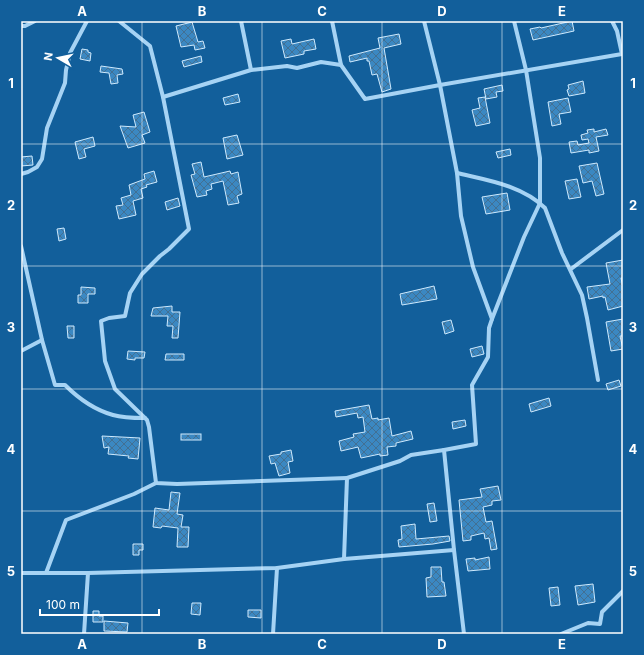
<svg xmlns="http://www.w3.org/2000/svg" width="644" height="655" font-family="Inter,sans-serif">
  <defs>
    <pattern id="building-cross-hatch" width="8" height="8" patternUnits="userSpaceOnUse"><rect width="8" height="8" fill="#3b88c2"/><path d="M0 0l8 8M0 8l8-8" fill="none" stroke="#427093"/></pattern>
  </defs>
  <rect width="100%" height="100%" fill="#125f9b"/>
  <!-- building -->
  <g fill="url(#building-cross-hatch)" stroke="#ceeafe">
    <path d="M572,21L574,31L533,40L530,29L540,27L541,28Z"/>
    <path d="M192,22L198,42L203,41L205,48L195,50L194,45L181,47L176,26Z"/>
    <path d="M399,34L401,44L384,48L391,89L382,92L377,74L372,75L369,61H367V58L350,62L349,56L380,48L378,38Z"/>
    <path d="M291,39L292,44L314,39L316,49L304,51V54L285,58L281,41Z"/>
    <path d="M82,49L88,50V52L91,53L90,61L80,59Z"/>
    <path d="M201,56L202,62L184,67L182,61Z"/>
    <path d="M101,66L122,69L123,74L117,75L118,83L111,84L109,73L100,72Z"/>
    <path d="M583,81L585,93L569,96L567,90L569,89L568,85Z"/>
    <path d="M502,85L503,91L496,92L497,97L486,99L484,89Z"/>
    <path d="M238,94L240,102L225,105L223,98Z"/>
    <path d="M485,97L490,123L476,126L472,110L480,108L478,98Z"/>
    <path d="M568,98L571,112L559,114L561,124L552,126L548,102Z"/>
    <path d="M144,112L150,132L142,135L145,143L128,148L120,126L136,127L133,115Z"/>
    <path d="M594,129V132L606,129L608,135L596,137L599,151L589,153V150L571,153L569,142L577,141L578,145L589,143L588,139L582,140L581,135L588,133L587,130Z"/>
    <path d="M237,135L243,155L227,159L223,138Z"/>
    <path d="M93,137L95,146L84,149L86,157L79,159L75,142Z"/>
    <path d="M510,149L511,155L498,158L496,152Z"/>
    <path d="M32,156L33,165L21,166V157Z"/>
    <path d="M201,162L204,177L230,171L231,174L238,172L242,194L237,196L239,203L228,205L223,181L211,184L212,189L206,191L207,195L197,197L191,175L195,174L192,164Z"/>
    <path d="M597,163L604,194L596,196L592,181L583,183L579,166Z"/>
    <path d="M154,171L157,182L146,185L147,187L141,189L143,198L133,201L136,215L119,219L116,206L123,205L121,198L131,195L129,185L145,179L144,174Z"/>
    <path d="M577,179L581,197L569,199L565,181Z"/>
    <path d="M507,193L510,210L486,214L482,197Z"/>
    <path d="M178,198L180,206L167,210L165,202Z"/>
    <path d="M64,228L66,239L59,241L57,229Z"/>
    <path d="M623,260V278H621L623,288V306L608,310L605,297L603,298V296L589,299L587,287L610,284L606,263Z"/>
    <path d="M434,286L437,299L402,305L400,294Z"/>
    <path d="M81,287L95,288V294H88V303H78V295H81Z"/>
    <path d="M172,306V312H180L178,338H172L173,326H167L168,316H151L153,308Z"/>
    <path d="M623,319V336H620L623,349L611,351L606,322Z"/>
    <path d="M451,320L454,331L445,334L442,322Z"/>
    <path d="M67,326H74V338H68Z"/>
    <path d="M482,346L484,354L472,357L470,349Z"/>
    <path d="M128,351L145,352L144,358H135V360L127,359Z"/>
    <path d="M166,354H184V360H165Z"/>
    <path d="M619,380L621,386L608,390L606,384Z"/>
    <path d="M549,398L551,406L531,412L529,404Z"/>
    <path d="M369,405L372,419L378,418V420L389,418L392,436L411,431L413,439L396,443V446L387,447L388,455L380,456V454L361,458L358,447L341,451L339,441L354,437L353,434L365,432L363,417L358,418L357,413L336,417L335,411Z"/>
    <path d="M465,420L466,426L453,429L452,422Z"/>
    <rect x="181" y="434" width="20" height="6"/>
    <path d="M102,436L140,438L138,459L128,458L129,456L108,454L109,447L104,448Z"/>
    <path d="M291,450L293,461L288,462L290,473L279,476L275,463L271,464L269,456L281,454V452Z"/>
    <path d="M498,486L501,500L492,501V505L483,507L486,522L492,521L497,549L491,550L489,538L485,539L484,533L471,536V540L463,541L459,500L482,497L480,489Z"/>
    <path d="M171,492L180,493L177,514L183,515L181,527H189L188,547H177L178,528L162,526L161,528L153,527L155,508L169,510Z"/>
    <path d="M434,503L437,521L430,522L427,504Z"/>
    <path d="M415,524L416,539L449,536L450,541L433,544L399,547L398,540L402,539L401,526Z"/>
    <path d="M133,544H143V550H139V555H133Z"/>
    <path d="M489,557L490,569L468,571L466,559L475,558V560Z"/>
    <path d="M431,567H441L442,582H444L446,596L427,597L426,578L431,577Z"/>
    <path d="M593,584L595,602L578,605L575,586Z"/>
    <path d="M558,587L560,605L551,606L549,588Z"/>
    <path d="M192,603H201L200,615L191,614Z"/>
    <path d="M248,610H261V618L248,617Z"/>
    <path d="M93,611H99V616H103V622H93Z"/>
    <path d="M104,621L128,623L127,632L104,631Z"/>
  </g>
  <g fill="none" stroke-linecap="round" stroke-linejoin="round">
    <!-- street -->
    <g stroke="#a6d3f4" stroke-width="4">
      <path d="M119,21L150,46L163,97L189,229L169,249L160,256L142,274L130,293L125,316L109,318L101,321L105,361L115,389L147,420L149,427L156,483L177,484L347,478"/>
      <path d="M241,21L251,70"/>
      <path d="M332,21L341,65"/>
      <path d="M424,21L440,85L622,54L617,31L612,21"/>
      <path d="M21,26H25L35,21"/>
      <path d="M163,97L251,70L287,66L297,68L321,62L341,65L365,99L440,85L457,173L461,216L473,267L492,319"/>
      <path d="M457,173C486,180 522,185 545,208L562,253L582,295L587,318L598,380"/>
      <path d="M21,174L28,172L37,167L42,159L47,128L65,83L66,70L70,53L87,21"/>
      <path d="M21,246L42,340L55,385H65C78,398 95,410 113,415C123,418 134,418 145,418"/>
      <path d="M571,269L623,230"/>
      <path d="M21,351L42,340"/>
      <path d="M344,559L454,550"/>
      <path d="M21,573H88L277,568L344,559L347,478L400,461L411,455L444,450"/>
      <path d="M46,573L66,520L134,494L156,483"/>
      <path d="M84,634L88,573"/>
      <path d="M273,634L277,568"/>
      <path d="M464,634L454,550L444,450L476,444L472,385L488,357L489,328L492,319L524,237L540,203V158L526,70L514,21"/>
      <path d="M561,634L588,623L600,624L602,612L623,591"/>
    </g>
  </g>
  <!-- grid -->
  <path fill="none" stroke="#fff" stroke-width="1" stroke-opacity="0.55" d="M142,21V634M262,21V634M382,21V634M502,21V634M21,144H623M21,266H623M21,389H623M21,511H623"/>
  <!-- border -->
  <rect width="644" height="655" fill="none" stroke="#125f9b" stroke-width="44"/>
  <!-- north arrow -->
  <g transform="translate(58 58) rotate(279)" stroke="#125f9b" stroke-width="3" paint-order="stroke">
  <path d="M0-3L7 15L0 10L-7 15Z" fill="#ffffff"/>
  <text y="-6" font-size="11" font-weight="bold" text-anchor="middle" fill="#ffffff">N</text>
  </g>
  <!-- scale -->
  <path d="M40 609v6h119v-6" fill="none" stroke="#ffffff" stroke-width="2"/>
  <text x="46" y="609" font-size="12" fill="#ffffff" stroke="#125f9b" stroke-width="3" paint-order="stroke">100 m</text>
  <rect x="22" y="22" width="600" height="611" fill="none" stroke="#fff" stroke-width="1.5"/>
  <g font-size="13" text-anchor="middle" font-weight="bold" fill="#fff">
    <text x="82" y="16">A</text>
    <text x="202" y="16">B</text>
    <text x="322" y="16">C</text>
    <text x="442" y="16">D</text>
    <text x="562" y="16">E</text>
    <text x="11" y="88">1</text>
    <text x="633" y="88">1</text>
    <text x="11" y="210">2</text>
    <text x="633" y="210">2</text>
    <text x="11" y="332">3</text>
    <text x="633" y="332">3</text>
    <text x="11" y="454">4</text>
    <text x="633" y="454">4</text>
    <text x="11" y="576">5</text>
    <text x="633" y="576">5</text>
    <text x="82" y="649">A</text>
    <text x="202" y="649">B</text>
    <text x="322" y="649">C</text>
    <text x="442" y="649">D</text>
    <text x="562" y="649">E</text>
  </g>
</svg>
